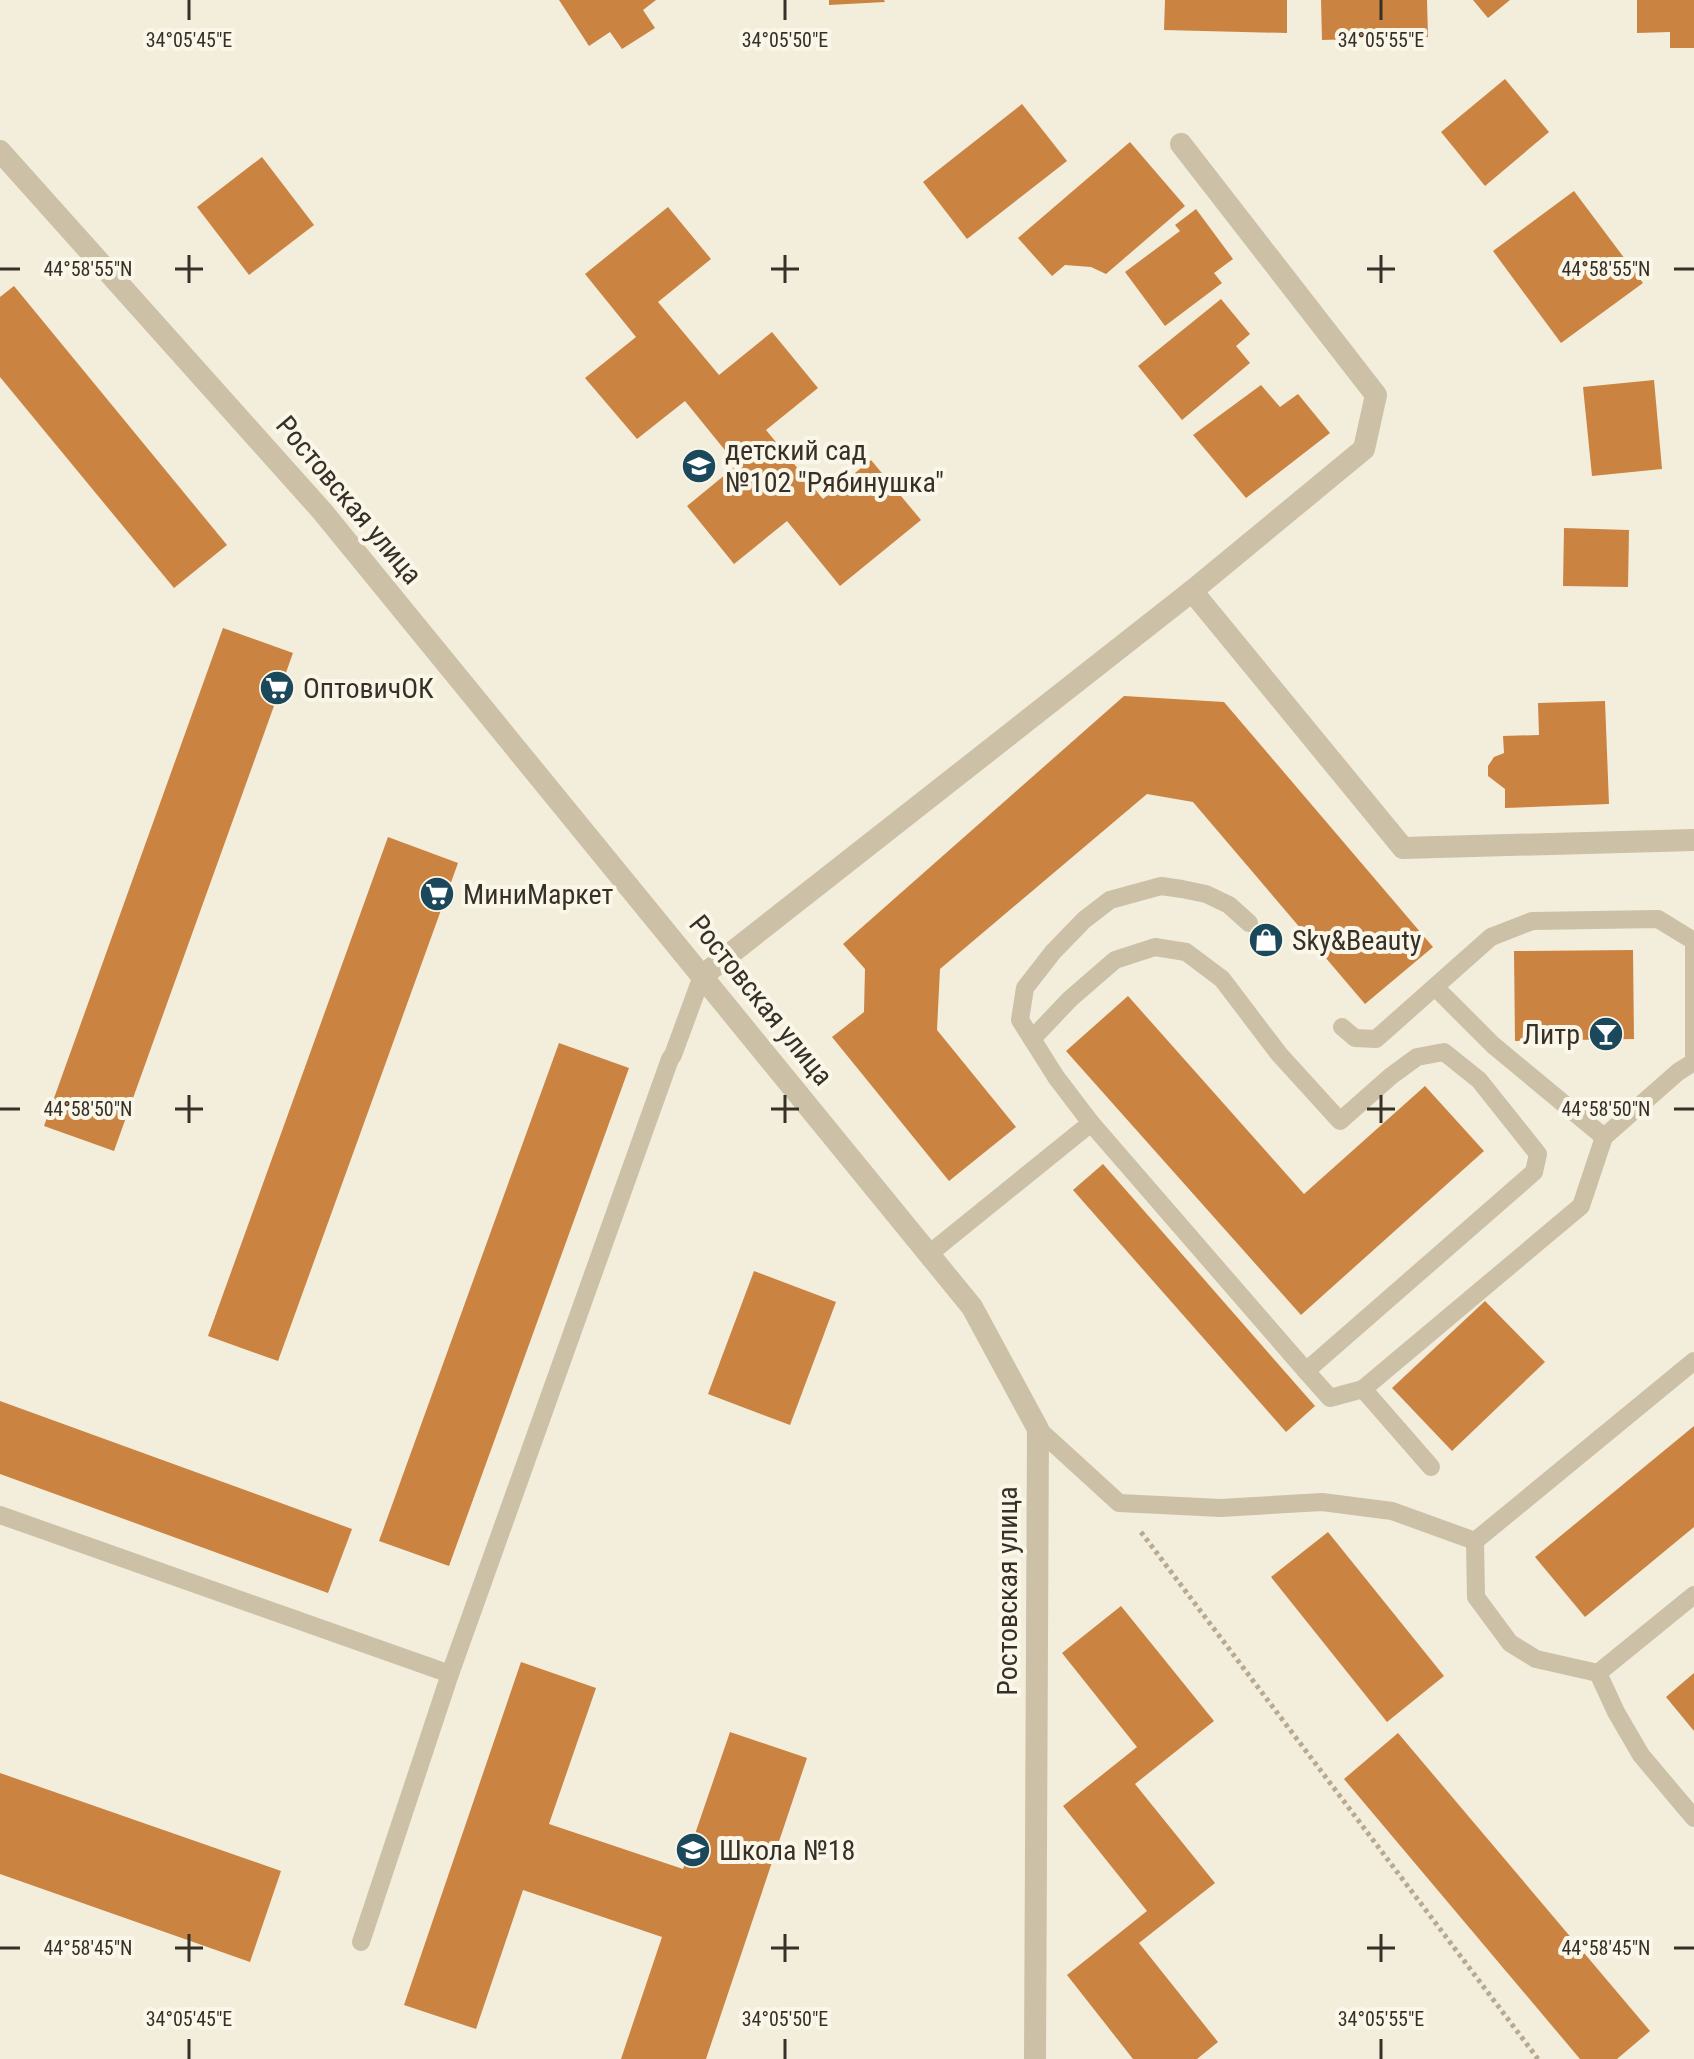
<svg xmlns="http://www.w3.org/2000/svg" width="1694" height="2059" font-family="'Roboto Condensed',sans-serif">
  <rect width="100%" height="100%" fill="#f3eddb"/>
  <!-- building -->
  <g fill="#cb8341">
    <path d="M559,0H656L643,10L655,28L622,49L610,32L589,46Z"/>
    <path d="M829,0H884L885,2L829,5Z"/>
    <path d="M1165,0H1287V33L1164,30Z"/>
    <path d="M1321,0H1427L1428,37L1322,40Z"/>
    <path d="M1473,0H1510L1488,18Z"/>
    <path d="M1637,0H1694V48H1670V32L1637,33Z"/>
    <path d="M1505,79L1549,132L1485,186L1441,132Z"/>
    <path d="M1022,104L1067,161L967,239L923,182Z"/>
    <path d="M1130,142L1185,206L1106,274L1091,267L1065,265L1052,276L1018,238Z"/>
    <path d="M262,157L314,225L249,275L197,207Z"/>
    <path d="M1574,191L1643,283L1561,343L1493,251Z"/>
    <path d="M668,207L711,259L658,302L719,375L772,332L818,388L766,430L823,499L871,460L921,520L840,586L787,521L734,564L687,506L737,465L685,401L637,439L585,378L636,337L585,274Z"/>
    <path d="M1196,209L1233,259L1214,273L1222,283L1165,326L1125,272L1180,231L1175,225Z"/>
    <path d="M14,286L227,545L174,588L0,377V297Z"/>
    <path d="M1221,299L1250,334L1236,346L1250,363L1182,420L1138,366Z"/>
    <path d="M1654,380L1662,469L1592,476L1583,387Z"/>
    <path d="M1261,385L1280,407L1298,394L1330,433L1246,498L1193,435Z"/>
    <path d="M1564,528L1629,530L1628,587L1563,586Z"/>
    <path d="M223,628L293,653L114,1151L44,1126Z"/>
    <path d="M1124,696L1224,702L1433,947L1365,1004L1193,802L1147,794L940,969L937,1030L1016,1127L949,1181L832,1037L864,1012L865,969L843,944Z"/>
    <path d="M1605,701L1609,804L1505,808V789L1488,776V766L1494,757L1504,753L1503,736L1539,735L1538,703Z"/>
    <path d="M388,837L458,863L278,1361L208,1336Z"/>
    <path d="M1633,950L1634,1039L1515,1041L1514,951Z"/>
    <path d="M1128,996L1304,1194L1425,1086L1484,1151L1301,1315L1066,1051Z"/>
    <path d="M559,1043L629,1068L449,1566L379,1541Z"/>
    <path d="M1103,1164L1315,1406L1286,1432L1073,1190Z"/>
    <path d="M754,1271L836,1302L790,1425L708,1394Z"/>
    <path d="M1485,1301L1545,1362L1452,1451L1392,1388Z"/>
    <path d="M0,1401L352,1529L328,1593L0,1474Z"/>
    <path d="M1694,1426V1527L1585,1617L1535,1557Z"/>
    <path d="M1328,1532L1444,1676L1387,1722L1271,1577Z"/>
    <path d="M1121,1606L1214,1721L1135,1784L1215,1883L1139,1943L1218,2042L1197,2059H1133L1067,1975L1147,1911L1063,1806L1137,1747L1062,1653Z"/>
    <path d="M521,1662L596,1688L549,1824L683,1869L730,1732L807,1758L706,2059H621L662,1937L523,1890L476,2029L404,2005Z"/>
    <path d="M1694,1673V1731L1666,1697Z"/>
    <path d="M1398,1733L1650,2031L1617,2059H1580L1344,1779Z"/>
    <path d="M0,1773L281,1871L250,1962L0,1874Z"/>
  </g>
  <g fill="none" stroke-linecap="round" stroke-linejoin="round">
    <!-- path -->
    <path stroke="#b7aa91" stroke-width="5" stroke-dasharray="4 4" stroke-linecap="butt" d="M1141,1532L1538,2059"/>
    <!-- service -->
    <g stroke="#ccc0a6" stroke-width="18">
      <path d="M1435,987L1493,1045L1604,1137"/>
      <path d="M1342,1027L1355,1038L1376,1039L1491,937L1532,921L1658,919L1694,941V1055"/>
      <path d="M1032,1039L1070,999L1115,960L1155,947L1186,952L1222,979L1279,1054L1340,1121L1391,1076L1417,1057L1444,1052L1479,1080L1538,1154L1534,1172L1306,1371L1091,1123"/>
      <path d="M929,1254L1091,1123L1056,1077L1020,1020L1025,988L1053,952L1084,920L1110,900L1161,886L1182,889L1206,894L1229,905L1249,923"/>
      <path d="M1306,1371L1330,1398L1363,1389L1431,1467"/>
      <path d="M1363,1389L1581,1206L1604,1137L1678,1072L1694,1062"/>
      <path d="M1038,1429L1119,1503L1221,1508L1322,1502L1392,1511L1475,1541L1694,1361"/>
      <path d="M0,1515L450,1674L361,1942"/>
      <path d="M1475,1541L1476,1597L1510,1643L1536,1659L1598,1673"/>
      <path d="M1694,1595L1598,1673L1616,1712L1641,1755L1694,1818"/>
      <path d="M450,1674L670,1059L673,1055L702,976"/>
    </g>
    <!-- minor -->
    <g stroke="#ccc0a6" stroke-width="22">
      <path d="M0,151L322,511L972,1307L1038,1429L1035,2059"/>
      <path d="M1192,591L1403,848L1694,840"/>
      <path d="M702,976L1192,591L1364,449L1376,395L1181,144"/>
    </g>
  </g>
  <!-- ticks -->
  <path fill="none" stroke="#373028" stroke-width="3" d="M189,0V20M785,0V20M1381,0V20M189,255V283M785,255V283M1381,255V283M0,269H20M175,269H203M771,269H799M1367,269H1395M1674,269H1694M189,1095V1123M785,1095V1123M1381,1095V1123M0,1109H20M175,1109H203M771,1109H799M1367,1109H1395M1674,1109H1694M189,1934V1962M785,1934V1962M1381,1934V1962M0,1948H20M175,1948H203M771,1948H799M1367,1948H1395M1674,1948H1694M189,2039V2059M785,2039V2059M1381,2039V2059"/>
  <!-- icons -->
  <defs>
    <g id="school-disc" transform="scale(1.8)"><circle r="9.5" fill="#1b485b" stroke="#faf6e8"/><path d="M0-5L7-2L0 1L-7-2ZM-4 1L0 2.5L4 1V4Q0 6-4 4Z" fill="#fff"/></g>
    <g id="supermarket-disc" transform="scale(1.8)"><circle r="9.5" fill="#1b485b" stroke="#faf6e8"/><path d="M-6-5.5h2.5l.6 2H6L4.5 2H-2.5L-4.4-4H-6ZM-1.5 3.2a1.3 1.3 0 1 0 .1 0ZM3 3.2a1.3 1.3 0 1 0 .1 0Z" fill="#fff"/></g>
    <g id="shop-disc" transform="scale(1.8)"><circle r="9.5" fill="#1b485b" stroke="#faf6e8"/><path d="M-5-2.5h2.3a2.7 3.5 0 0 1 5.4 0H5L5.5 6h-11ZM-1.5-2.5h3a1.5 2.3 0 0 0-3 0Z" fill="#fff"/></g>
    <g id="bar-disc" transform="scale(1.8)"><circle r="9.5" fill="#1b485b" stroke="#faf6e8"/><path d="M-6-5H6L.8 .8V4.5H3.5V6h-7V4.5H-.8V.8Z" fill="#fff"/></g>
  </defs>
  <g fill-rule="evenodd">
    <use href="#school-disc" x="699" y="466"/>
    <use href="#supermarket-disc" x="277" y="688"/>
    <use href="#supermarket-disc" x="437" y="894"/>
    <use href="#shop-disc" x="1266" y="940"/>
    <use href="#bar-disc" x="1606" y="1034"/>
    <use href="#school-disc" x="693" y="1850"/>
  </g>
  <g text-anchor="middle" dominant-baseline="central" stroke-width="8" stroke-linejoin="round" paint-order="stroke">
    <!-- poi labels -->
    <g font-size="28" fill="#373028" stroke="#faf6e8" text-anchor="start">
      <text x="725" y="450">детский сад<tspan x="725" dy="32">№102 "Рябинушка"</tspan></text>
      <text x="303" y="688">ОптовичОК</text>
      <text x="463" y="894">МиниМаркет</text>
      <text x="1292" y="940">Sky&amp;Beauty</text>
      <text x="1580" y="1034" text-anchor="end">Литр</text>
      <text x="719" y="1850">Школа №18</text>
    </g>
    <!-- street labels -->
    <g font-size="28" fill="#373028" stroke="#faf6e8">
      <text transform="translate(349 500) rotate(50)">Ростовская улица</text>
      <text transform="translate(761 1000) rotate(51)">Ростовская улица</text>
      <text transform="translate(1007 1591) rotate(-90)">Ростовская улица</text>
    </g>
  </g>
  <g font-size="20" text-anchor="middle" fill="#373028" stroke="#faf6e8" stroke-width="8" stroke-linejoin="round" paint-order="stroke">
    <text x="189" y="47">34°05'45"E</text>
    <text x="785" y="47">34°05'50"E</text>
    <text x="1381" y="47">34°05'55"E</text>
    <text x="88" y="276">44°58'55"N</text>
    <text x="1606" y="276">44°58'55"N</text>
    <text x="88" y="1116">44°58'50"N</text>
    <text x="1606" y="1116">44°58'50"N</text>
    <text x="88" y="1955">44°58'45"N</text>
    <text x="1606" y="1955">44°58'45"N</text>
    <text x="189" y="2026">34°05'45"E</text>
    <text x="785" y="2026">34°05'50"E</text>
    <text x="1381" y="2026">34°05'55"E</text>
  </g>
</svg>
